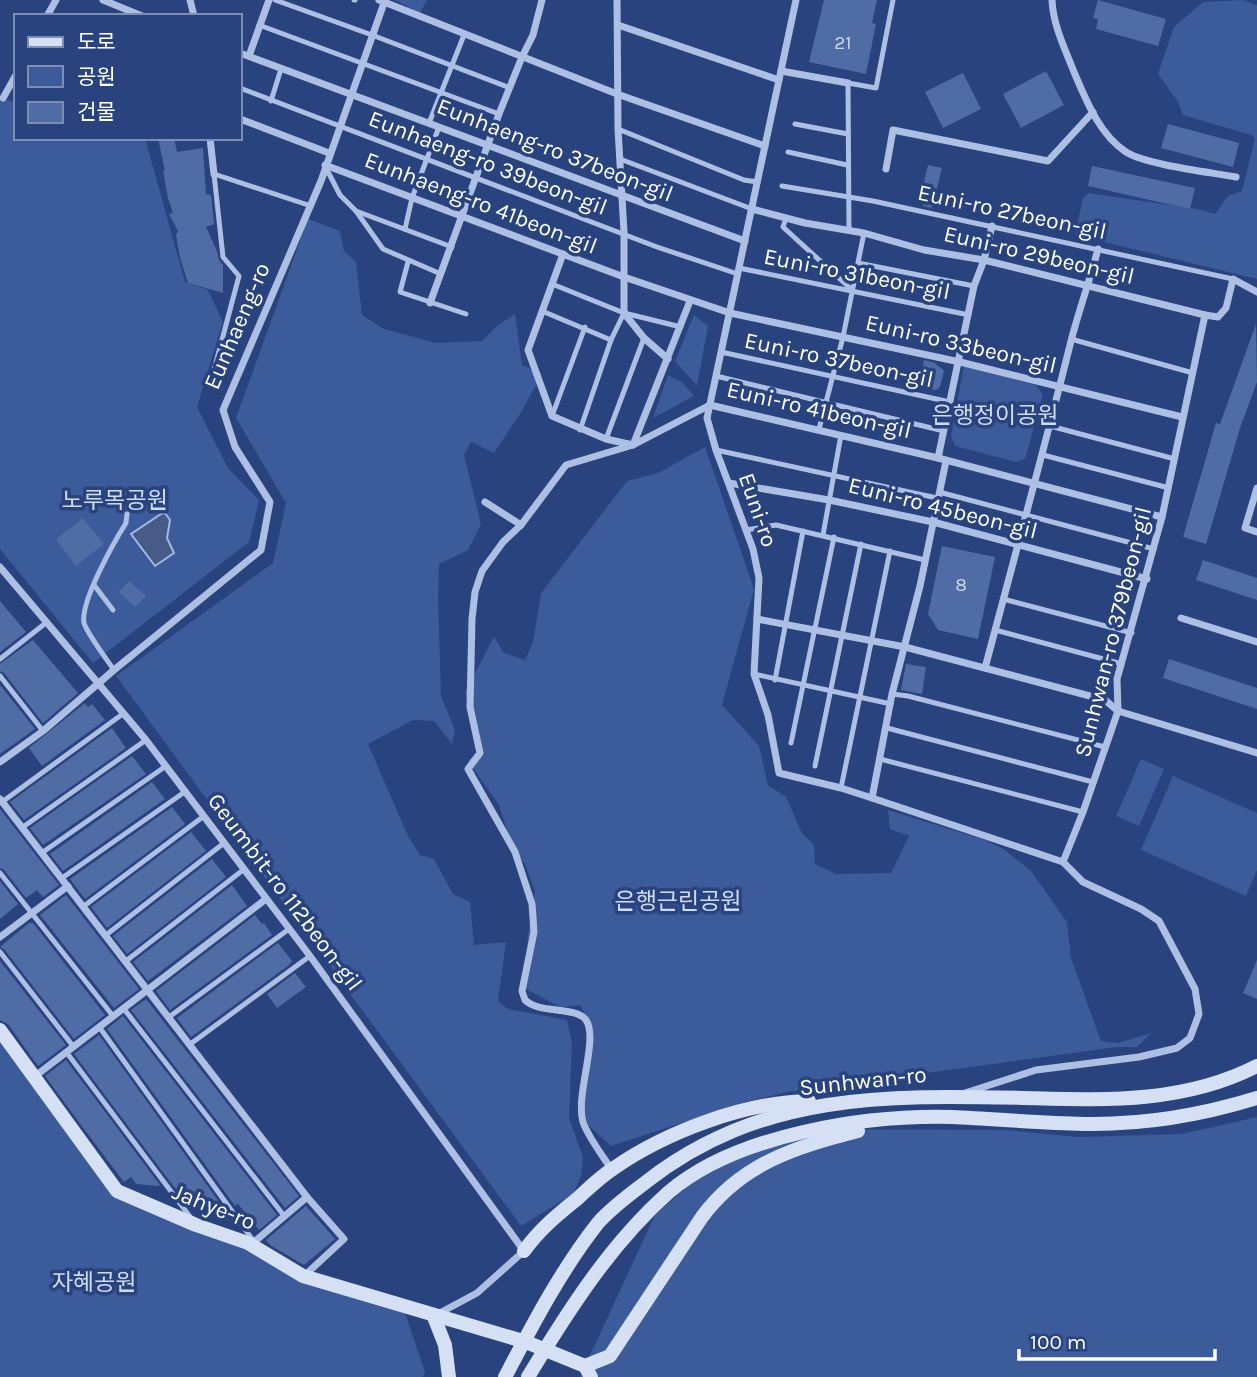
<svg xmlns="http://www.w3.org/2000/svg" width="1257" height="1377" font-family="Karla,'Noto Sans KR',sans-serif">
  <rect width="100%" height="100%" fill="#28437d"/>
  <!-- green -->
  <g fill="#3b5b9a">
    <path d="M395,0H427L420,13Z"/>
    <path d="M1243,0L1257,5V279L1075,235L1083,198L1088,193L1197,209L1215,214L1228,196L1242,191L1255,139L1251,135L1183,115L1178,102L1158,74L1174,27L1203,2Z"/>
    <path d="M0,97L16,103V138H145L185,282L208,290L223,322L197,407L228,468L259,500L249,542L93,663L0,549Z"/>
    <path d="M308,219L340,231L344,251L356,262L362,315L384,329L436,343L482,341L497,326L515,314L522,365L542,374L520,414L494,453L471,442L464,455L481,524L468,550L439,564L438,597L441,696L455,730L452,744L434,721L413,720L368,744L408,836L420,855L434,859L453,894L470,902L474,945L506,942L498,1001L508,1009L567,1020L572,1043L569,1118L583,1157L581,1176L573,1194L521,1226L116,676L273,563L286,503L236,418Z"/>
    <path d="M694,315L708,326L697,386L675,361Z"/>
    <path d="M964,365L1036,385L1043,395L1025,459L1016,462L955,446L951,436Z"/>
    <path d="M668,375L682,382L694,396L653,418Z"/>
    <path d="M705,447L754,589L722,705L759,746L768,785L786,797L802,833L814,845L815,864L836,874L891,873L909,836L890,829L888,810L985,840L1005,850L1031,871L1067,922L1071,958L1101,1041L1118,1043L1151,1033L1137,1047H1117L788,1092L749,1101L611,1146L587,1124L582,1092L589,1021L580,1005L560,1007L524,988L528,935L535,891L525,864L514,852L499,805L468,761L479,750L474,721L465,692L494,637L504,653L525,660L533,642L541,593L627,481L658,473Z"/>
    <path d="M1141,759L1164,769L1139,826L1116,816Z"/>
    <path d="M1173,776L1257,813V870L1246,896L1141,850Z"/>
    <path d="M0,1030L117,1191L196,1225L303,1276L403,1307L425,1372L423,1377H0Z"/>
    <path d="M1257,1117V1377H580L655,1215L716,1162L793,1129L1007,1130L1077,1137L1182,1134Z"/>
  </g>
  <!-- water -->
  <path fill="#485b86" stroke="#a2b9e5" stroke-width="2" d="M165,513L170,520L167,538L174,553L155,566L131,534L161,514Z"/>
  <!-- building -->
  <g fill="#506ca5">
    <path d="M824,0H877L872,23L876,24L866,74L809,62Z"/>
    <path d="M1098,0L1166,19L1158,46L1096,29L1098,19L1093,18Z"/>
    <path d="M1046,71L1064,105L1021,128L1003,94Z"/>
    <path d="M963,73L981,109L943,128L925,92Z"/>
    <path d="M1168,124L1239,143L1233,167L1161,148Z"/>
    <path d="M158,138H174L177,152L203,148L206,194L211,195L214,224L206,227L217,251L219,260L223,265V293L188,283L180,258L176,235L178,231L169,214L173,213L168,198L163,171H165Z"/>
    <path d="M928,165L942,168L932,208L923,206L924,196L921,195Z"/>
    <path d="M1092,166L1195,188L1190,209L1088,186Z"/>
    <path d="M1256,324L1257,382L1240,428L1206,544L1183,537L1216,423L1220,424Z"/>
    <path d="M924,360L935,363L944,371L940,387L936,390L919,387Z"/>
    <path d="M83,518L104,544L76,566L56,539Z"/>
    <path d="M942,546L995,557L978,639L938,630L928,614Z"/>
    <path d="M1203,560L1257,578V600L1196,580Z"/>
    <path d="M129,581L146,596L135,607L119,592Z"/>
    <path d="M0,601L26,632L0,652Z"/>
    <path d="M33,640L78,693L43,723L4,673L0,671V664Z"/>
    <path d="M1169,659L1257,688V709L1163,678Z"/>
    <path d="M906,664L926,667L922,694L901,690Z"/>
    <path d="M0,685L35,729L0,754Z"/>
    <path d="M85,703L88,707L92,704L105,720L42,766L29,748Z"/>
    <path d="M112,728L126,748L24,820L10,802Z"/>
    <path d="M132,756L146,774L43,845L30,828Z"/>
    <path d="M152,782L165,799L63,871L50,854Z"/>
    <path d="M172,807L185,824L85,899L70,879Z"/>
    <path d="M0,809L59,885L43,897L37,890L26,898L4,870L0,868Z"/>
    <path d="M191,832L206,851L107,928L91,907Z"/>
    <path d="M212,859L226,877L127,954L113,936Z"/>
    <path d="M0,881L18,904L0,919Z"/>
    <path d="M232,885L247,906L148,981L133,962Z"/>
    <path d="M66,895L139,989L114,1008L40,915Z"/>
    <path d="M255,915L262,924L264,923L272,935L170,1010L156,991Z"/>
    <path d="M29,923H33L105,1015L74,1039L4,949L0,947Z"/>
    <path d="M278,943L292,961L289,965L191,1037L177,1018Z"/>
    <path d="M1257,960V999L1243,993Z"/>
    <path d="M0,961L66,1045L38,1066L8,1024L0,1020Z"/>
    <path d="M295,973L306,987L277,1008L267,994Z"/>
    <path d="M146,999L299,1196L285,1208L131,1010Z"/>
    <path d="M123,1016L277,1215L259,1230L238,1204L235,1206L107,1029Z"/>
    <path d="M99,1035L227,1213L218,1220L204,1205L200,1209L174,1187L74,1054Z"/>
    <path d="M66,1060L160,1185L158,1186L136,1184L131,1177L124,1182L84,1129L45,1076Z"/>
    <path d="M306,1206L335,1239L304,1265L270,1245L266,1240Z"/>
  </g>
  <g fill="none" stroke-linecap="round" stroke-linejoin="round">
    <!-- lane -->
    <g stroke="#adc0e4" stroke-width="5">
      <path d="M275,0L372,35L510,88"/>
      <path d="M354,0H355"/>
      <path d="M259,25L499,114"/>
      <path d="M240,88L657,247L738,274"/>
      <path d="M271,101L281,69"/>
      <path d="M429,123L464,35"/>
      <path d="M795,124L848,134"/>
      <path d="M618,129L744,180L758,182"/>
      <path d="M788,152L847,165"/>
      <path d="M620,159L752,209"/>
      <path d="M325,166L340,195L356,211L383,249L441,274"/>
      <path d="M782,186L873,201L1233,279"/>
      <path d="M356,211L452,247"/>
      <path d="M786,218L783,227L852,290"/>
      <path d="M405,229L412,198L439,127"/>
      <path d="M849,231L848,83L876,88L893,0"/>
      <path d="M408,262L400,292L466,314"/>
      <path d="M858,263L974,286"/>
      <path d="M739,268L969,315"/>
      <path d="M552,284L624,313L681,327"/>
      <path d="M542,311L611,340"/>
      <path d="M1071,339L1193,373"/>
      <path d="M721,352L950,402"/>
      <path d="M716,376L944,431"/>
      <path d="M210,385L239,276L223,257L214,174L308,205"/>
      <path d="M552,416L585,327"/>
      <path d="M1050,426L1175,459"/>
      <path d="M819,429L843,337L864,233"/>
      <path d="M580,430L611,340L624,313"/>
      <path d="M606,439L644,338"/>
      <path d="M716,450L937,498"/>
      <path d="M1043,455L1169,488"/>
      <path d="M939,492L1154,549"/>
      <path d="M746,530L776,525L925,560"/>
      <path d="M823,535L841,435"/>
      <path d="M94,585L113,610"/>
      <path d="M1003,599L1132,633"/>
      <path d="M995,630L1122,664"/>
      <path d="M0,659L47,622"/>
      <path d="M114,670C107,660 87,633 84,623C80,602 114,542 126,523L127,514"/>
      <path d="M754,674L891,704"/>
      <path d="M0,676L43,731"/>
      <path d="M775,680L803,531"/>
      <path d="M892,694L908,696L1105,747"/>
      <path d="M887,728L1093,782"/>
      <path d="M791,743L834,537"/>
      <path d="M880,759L1083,812"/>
      <path d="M815,766L861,544"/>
      <path d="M841,788L890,551"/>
      <path d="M2,802L124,713"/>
      <path d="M23,827L146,740"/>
      <path d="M43,852L166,766"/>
      <path d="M0,873L113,1016"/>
      <path d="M62,878L186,791"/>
      <path d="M84,906L204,816"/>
      <path d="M106,935L224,843"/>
      <path d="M0,952L73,1046"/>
      <path d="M126,961L243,870"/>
      <path d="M124,1009L285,1217"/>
      <path d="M169,1017L289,929"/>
      <path d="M100,1028L252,1239"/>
      <path d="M189,1045L310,956"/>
      <path d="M67,1053L191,1218"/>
    </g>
    <!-- street -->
    <g stroke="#adc0e4" stroke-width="7">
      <path d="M103,0L142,16"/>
      <path d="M190,0L194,16"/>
      <path d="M379,0L617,94L765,146"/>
      <path d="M617,0L618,129L624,232V313L644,338L668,359"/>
      <path d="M796,0L707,418L716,450L753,549L759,578L754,674L768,715L779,773L841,788L872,798"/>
      <path d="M1052,0C1053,25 1065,49 1074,72C1086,100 1099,134 1126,152C1147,165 1209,172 1236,177"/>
      <path d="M47,16L56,0"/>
      <path d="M618,25L779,80"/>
      <path d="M240,53L745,241"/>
      <path d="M249,56L269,0"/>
      <path d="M781,71L848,83"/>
      <path d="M3,98L16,75"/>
      <path d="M240,119L329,153"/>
      <path d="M210,138L214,174"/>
      <path d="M325,165L624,277L730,313L960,362L1182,417"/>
      <path d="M886,169L893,130L1048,161L1093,112"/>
      <path d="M752,209L805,223L864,233L924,250L984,260L1205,315"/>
      <path d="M563,254L528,350L552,416L606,439L633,445L690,301"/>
      <path d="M430,303L499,114L522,57L533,35L542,0"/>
      <path d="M710,405L938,458L1162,517"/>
      <path d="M938,458L974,286L984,260L992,226"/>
      <path d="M946,461L920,586L892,694L872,798L1063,862"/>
      <path d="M729,483L829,500L933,522L1147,579"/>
      <path d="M1257,488L1245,528L1257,532"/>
      <path d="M485,502L521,525"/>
      <path d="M0,567L146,740L310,956L524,1251L477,1293L436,1315"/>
      <path d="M1181,618L1257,642"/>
      <path d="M757,619L905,647L1105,700L1118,711L1257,753"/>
      <path d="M985,668C1014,559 1044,450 1071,341C1079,310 1090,280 1098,249"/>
      <path d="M0,762L43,731L114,670L261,550L270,502L235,447L223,410L321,181L384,3"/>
      <path d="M0,799L307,1197L344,1239L304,1276"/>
      <path d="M0,937L68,886"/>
      <path d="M34,1077L266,899"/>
      <path d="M965,1093L1036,1070L1139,1057L1177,1048L1190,1038L1199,1014L1195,989L1159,921L1141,909L1083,882L1063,862L1083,812L1118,711L1117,679L1162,517L1205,315L1218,317L1226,308L1233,279L1257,292"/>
      <path d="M611,1169C603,1156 588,1137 583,1122C575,1095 599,1039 586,1020C576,1006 539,1014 525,1000L522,991L534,932L532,904L515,852L468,769L480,753L470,707L472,619L475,592L482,571L503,542L521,525L566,465L633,445L710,405"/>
      <path d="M249,1243L254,1242L307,1197"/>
    </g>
    <!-- secondary -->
    <g stroke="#d6e0f5" stroke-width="14">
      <path d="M0,1030L117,1191L196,1225L248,1243L303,1276L526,1342L585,1366L591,1377"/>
      <path d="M524,1251C539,1230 557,1215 577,1199C589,1188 600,1177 614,1168C666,1132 745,1102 809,1101"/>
      <path d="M434,1317L445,1345L449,1377"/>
      <path d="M585,1366L610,1356L702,1217C742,1163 796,1147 858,1131"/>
      <path d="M505,1377C533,1324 561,1270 598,1223C611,1208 630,1194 646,1182C761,1092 886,1095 1024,1098C1104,1100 1183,1104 1257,1066"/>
      <path d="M528,1377C568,1311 611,1243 669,1192C737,1134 865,1115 952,1117C996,1119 1040,1123 1084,1124C1142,1125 1202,1115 1257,1098"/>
    </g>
  </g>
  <g text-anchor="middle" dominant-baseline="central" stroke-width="7" stroke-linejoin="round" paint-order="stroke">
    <!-- number labels -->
    <g font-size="19" fill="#d3dae8">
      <text x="843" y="43">21</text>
      <text x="961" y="585">8</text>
    </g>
    <!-- street labels -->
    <g font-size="23" fill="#fff" stroke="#28437d">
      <text transform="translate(555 150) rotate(21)">Eunhaeng-ro 37beon-gil</text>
      <text transform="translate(488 163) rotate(21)">Eunhaeng-ro 39beon-gil</text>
      <text transform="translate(481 203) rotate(21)">Eunhaeng-ro 41beon-gil</text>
      <text transform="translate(1012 212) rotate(12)">Euni-ro 27beon-gil</text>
      <text transform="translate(1039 255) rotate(13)">Euni-ro 29beon-gil</text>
      <text transform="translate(857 274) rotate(11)">Euni-ro 31beon-gil</text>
      <text transform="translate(237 326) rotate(-67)">Eunhaeng-ro</text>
      <text transform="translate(961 344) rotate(13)">Euni-ro 33beon-gil</text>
      <text transform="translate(839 360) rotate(12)">Euni-ro 37beon-gil</text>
      <text transform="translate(819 410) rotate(13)">Euni-ro 41beon-gil</text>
      <text transform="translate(943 508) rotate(14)">Euni-ro 45beon-gil</text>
      <text transform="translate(758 510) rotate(71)">Euni-ro</text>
      <text transform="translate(1113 632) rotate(-76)">Sunhwan-ro 379beon-gil</text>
      <text transform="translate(285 892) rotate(53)">Geumbit-ro 112beon-gil</text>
      <text transform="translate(863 1081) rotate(-6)">Sunhwan-ro</text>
      <text transform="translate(214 1207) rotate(22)">Jahye-ro</text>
    </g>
    <!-- park labels -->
    <g font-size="23" fill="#d0dcf4" stroke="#28437d">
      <text x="995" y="415">은행정이공원</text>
      <text x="115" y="500">노루목공원</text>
      <text x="678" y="901">은행근린공원</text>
      <text x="94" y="1282">자혜공원</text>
    </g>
  </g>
  <!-- legend -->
  <rect x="14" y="14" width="228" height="126" fill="#28437d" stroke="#7e8eb1" stroke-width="2"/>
  <rect x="28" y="37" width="35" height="10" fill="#d6e0f5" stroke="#7e8eb1" stroke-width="2"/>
  <text x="77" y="49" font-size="21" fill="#ffffff">도로</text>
  <rect x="28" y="66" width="35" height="21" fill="#3b5b9a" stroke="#7e8eb1" stroke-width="2"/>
  <text x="77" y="84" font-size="21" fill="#ffffff">공원</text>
  <rect x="28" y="102" width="35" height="21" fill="#506ca5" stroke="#7e8eb1" stroke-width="2"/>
  <text x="77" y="119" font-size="21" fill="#ffffff">건물</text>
  <!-- scale -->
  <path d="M1019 1349v10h196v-10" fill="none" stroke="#ffffff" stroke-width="3.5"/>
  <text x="1030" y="1349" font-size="21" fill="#ffffff" stroke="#28437d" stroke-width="5" paint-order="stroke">100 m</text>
</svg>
